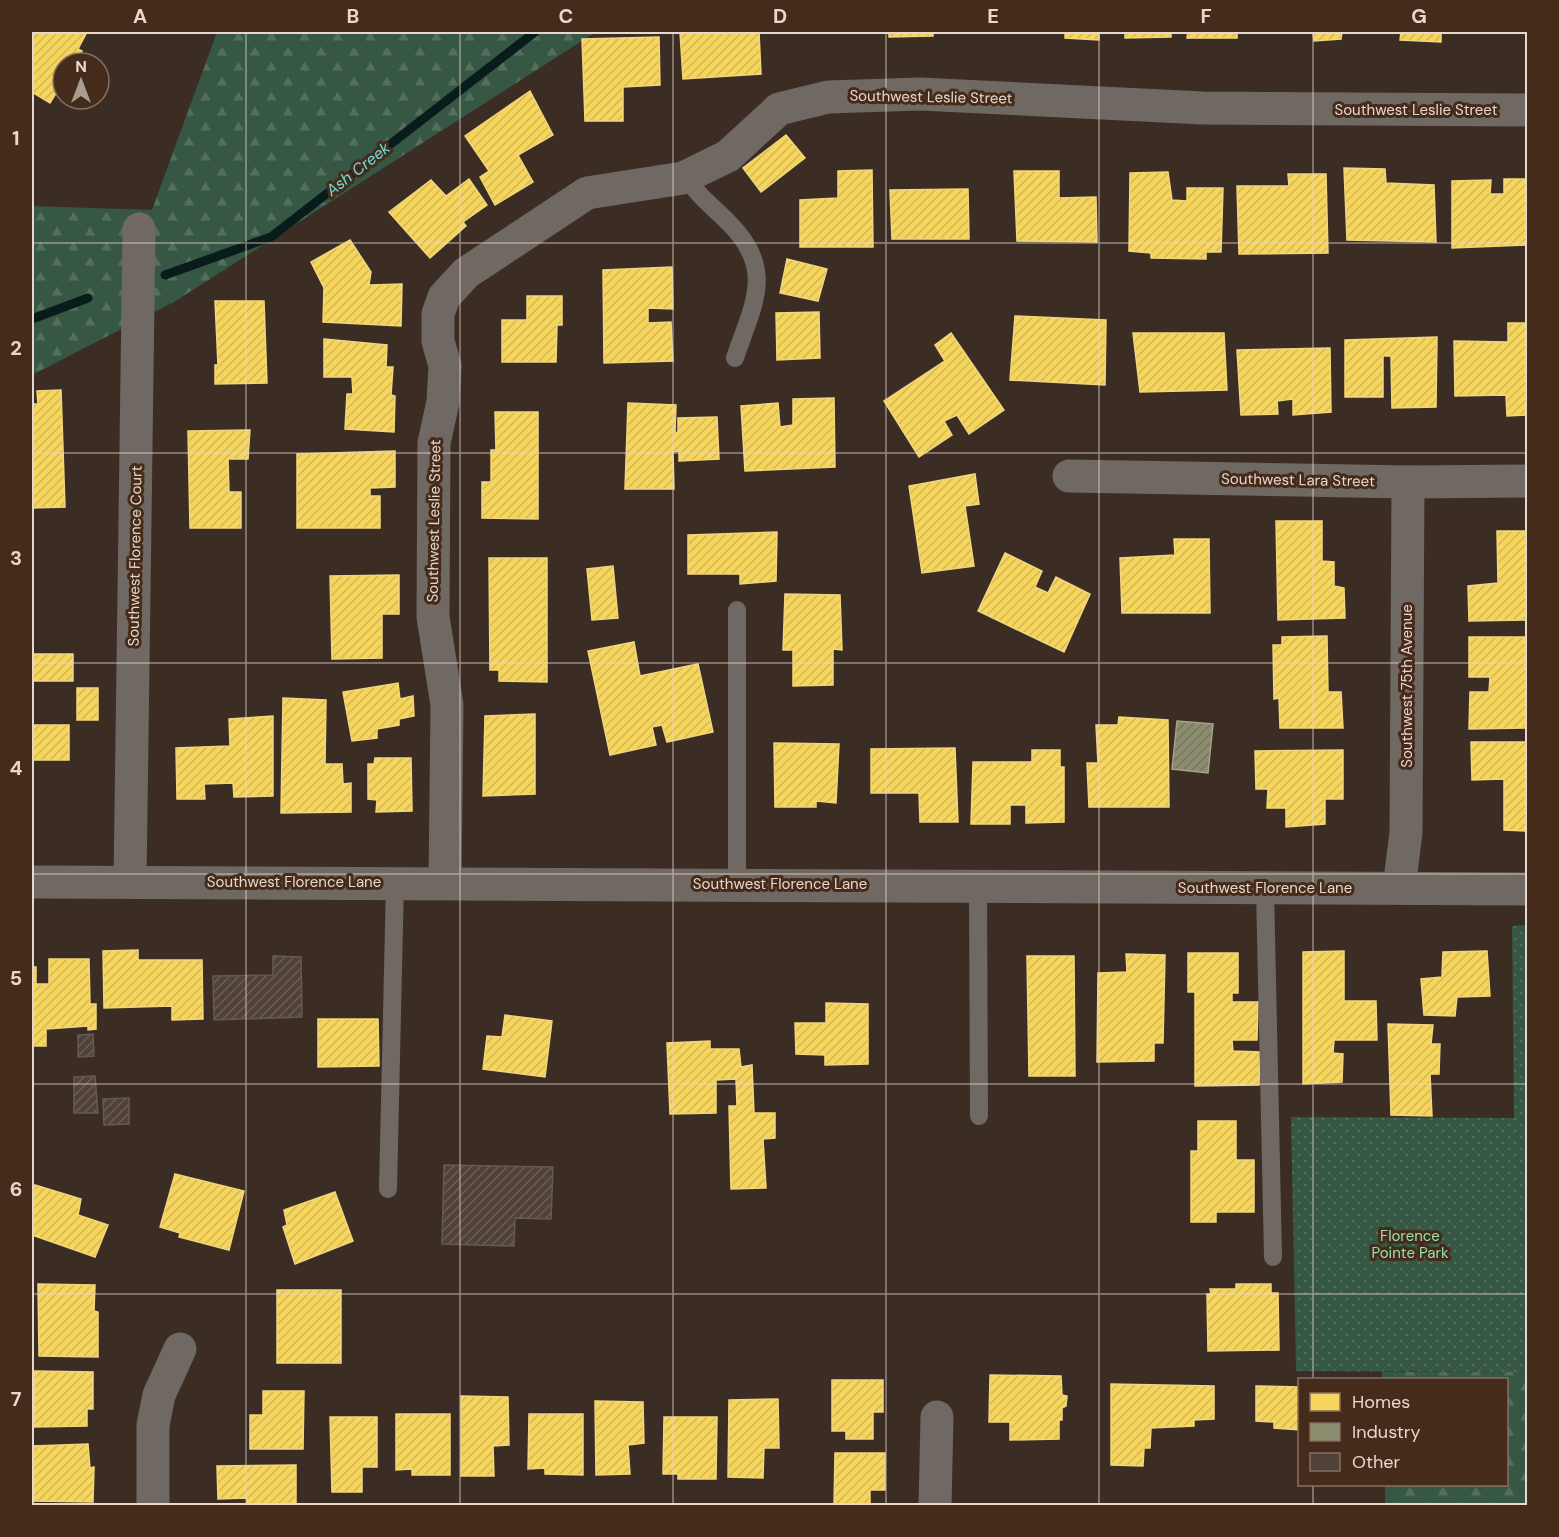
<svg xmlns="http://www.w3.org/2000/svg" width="1559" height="1537" font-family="'DM Sans',sans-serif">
  <defs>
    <pattern id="forest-firs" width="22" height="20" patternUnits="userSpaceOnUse" patternTransform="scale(1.5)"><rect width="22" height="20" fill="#365743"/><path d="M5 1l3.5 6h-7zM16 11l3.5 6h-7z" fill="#536e5d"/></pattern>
    <pattern id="park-dots" width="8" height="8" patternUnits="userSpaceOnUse" patternTransform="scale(1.5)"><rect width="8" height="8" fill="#365743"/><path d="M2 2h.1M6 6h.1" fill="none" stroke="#536e5d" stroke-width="1.8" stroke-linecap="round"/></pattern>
    <pattern id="homes-hatch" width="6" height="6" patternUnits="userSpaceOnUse" patternTransform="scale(1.5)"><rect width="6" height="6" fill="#f6d55c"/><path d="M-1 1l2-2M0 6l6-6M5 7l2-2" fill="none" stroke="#d3b756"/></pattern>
    <pattern id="industry-hatch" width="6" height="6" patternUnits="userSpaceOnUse" patternTransform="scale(1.5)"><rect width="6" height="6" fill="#8c8c6e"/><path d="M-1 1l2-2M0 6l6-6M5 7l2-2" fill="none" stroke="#77755f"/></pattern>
    <pattern id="building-hatch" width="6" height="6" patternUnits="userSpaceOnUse" patternTransform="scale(1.5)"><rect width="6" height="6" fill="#51413b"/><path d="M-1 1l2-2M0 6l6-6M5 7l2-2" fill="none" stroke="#6a5c56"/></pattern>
  </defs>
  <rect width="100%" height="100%" fill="#3b2d24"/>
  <!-- forest -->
  <g fill="url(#forest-firs)">
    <path d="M217,32H596L174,302L32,375V206L152,210Z"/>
    <path d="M1382,1372H1527V1505H1385V1485L1506,1484V1380L1382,1379Z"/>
  </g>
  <!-- park -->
  <path fill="url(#park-dots)" d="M1527,925V1372L1296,1371L1291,1117L1514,1118L1512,926Z"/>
  <!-- homes -->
  <g fill="url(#homes-hatch)" stroke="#f2d67e" stroke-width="1.5">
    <path d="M32,32H87L78,49L82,51L75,63H63V82L50,103L32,92Z"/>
    <path d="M680,32H759L761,74L683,79Z"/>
    <path d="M889,32H933V36L889,37Z"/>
    <path d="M1065,32H1099V40L1065,38Z"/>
    <path d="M1125,32H1171V37L1125,38Z"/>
    <path d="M1188,32H1237V38H1187Z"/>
    <path d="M1313,32H1342L1341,39L1314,41Z"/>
    <path d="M1401,32H1441V42L1400,40Z"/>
    <path d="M659,37L660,85L623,87V121H585L582,39Z"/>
    <path d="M530,91L553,135L518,155L533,182L495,205L480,177L489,171L465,136Z"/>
    <path d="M786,135L805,158L761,192L743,168Z"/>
    <path d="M1344,168L1385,169L1386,183L1434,185L1436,242L1347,240Z"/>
    <path d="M872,170L873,247H800V200L838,198V171Z"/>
    <path d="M1014,171H1059V198L1096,197L1097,242L1017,241Z"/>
    <path d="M1168,172L1172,200L1187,201V188H1223L1221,252H1206V259L1151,258V253L1129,251L1130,173Z"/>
    <path d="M1288,174H1326L1328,253L1239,254L1237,186H1289Z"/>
    <path d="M469,179L487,205L463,222L466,226L430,258L389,212L431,180L446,196Z"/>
    <path d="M1504,179H1528V245L1452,248V181L1491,180L1490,194H1504Z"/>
    <path d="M968,189L969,239H892L890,190Z"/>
    <path d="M350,240L371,272L369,285L402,284L401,326L323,322L324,288L311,262Z"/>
    <path d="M787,259L827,269L818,301L780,293Z"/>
    <path d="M672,267L673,309L648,308V323L671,322L673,361L604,363L603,270Z"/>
    <path d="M527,296H562V325H557L556,362H502V320H527Z"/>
    <path d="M215,301H264L267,383L215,384V365H218Z"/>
    <path d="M819,312L820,358L777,360L776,313Z"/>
    <path d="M1015,316L1106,320L1105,385L1010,380Z"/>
    <path d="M1508,323H1528V415L1507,416L1506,395L1455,396L1454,341L1508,342Z"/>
    <path d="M951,333L1004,410L969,434L957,415L944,421L952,435L919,457L884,401L945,361L935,345Z"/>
    <path d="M1133,333H1224L1227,390L1140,392Z"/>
    <path d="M1437,337L1436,407L1392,408L1391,356H1383V397H1345V340Z"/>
    <path d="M324,339L387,345L386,367H393L391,395L395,396L394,432L345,429L347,394H353L352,377H324Z"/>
    <path d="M1330,348L1331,412L1293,415V399L1277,401L1278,414L1241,415L1237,350Z"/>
    <path d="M61,390L65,507L32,508V404H38L37,391Z"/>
    <path d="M834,398L835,467L745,471L741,406L778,403L780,427L793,425V399Z"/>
    <path d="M628,403L676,405L675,433L678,432V418L717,417L719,459L679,461V451L673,452L674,489H625Z"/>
    <path d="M495,412H538V519L482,518V482H491V450H496Z"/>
    <path d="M250,430L248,459H228L229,492H241V528H190L188,431Z"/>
    <path d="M395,451V487L370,488V496H380V528H297V454Z"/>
    <path d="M975,474L979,504L965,506L974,566L922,573L909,486Z"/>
    <path d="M1276,521H1322V561L1334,562V586L1344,588L1345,618L1278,620Z"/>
    <path d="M1497,531H1528V620L1469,621L1468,586L1498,583Z"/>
    <path d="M777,532L776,581L740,584V574H688V535Z"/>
    <path d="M1174,539H1209L1210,613H1122L1120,558L1175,555Z"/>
    <path d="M1005,553L1042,571L1035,587L1048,593L1056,577L1090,594L1064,652L978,611Z"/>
    <path d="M489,558H547V682L499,681V670H490Z"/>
    <path d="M613,566L618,618L592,620L587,569Z"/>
    <path d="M399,575V614H382V658L332,659L330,576Z"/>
    <path d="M785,594L840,595L842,650L833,649V685L793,686V650H783Z"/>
    <path d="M1327,636L1328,692H1341L1343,728H1280L1279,698L1274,699L1273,645H1282V637Z"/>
    <path d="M1469,637H1528V728L1469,729L1470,692H1489L1490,677H1469Z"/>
    <path d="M634,642L640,676L698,664L713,732L667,742L662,725L652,727L656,745L610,755L588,651Z"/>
    <rect x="32" y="654" width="41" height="27"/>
    <path d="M398,683L400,699L413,696L414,716L399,719V725L377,729V738L352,741L343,692Z"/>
    <rect x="77" y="688" width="21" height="32"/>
    <path d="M283,698L326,700L325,764H342L343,784L351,783V812L281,813Z"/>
    <path d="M535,714V794L483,796L485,716Z"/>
    <path d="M273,716V796L234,797L233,783L204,784L205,799H177L176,748L230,746L229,719Z"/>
    <path d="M1119,717L1168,720L1169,807H1089L1087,763H1098L1096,725H1118Z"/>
    <rect x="32" y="725" width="37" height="35"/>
    <path d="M1471,742H1528V831L1504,830V779L1472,780Z"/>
    <path d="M774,743L839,744L836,803L816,801V807H775Z"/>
    <path d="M955,748L958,822H920L919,793H871V749Z"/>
    <path d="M1032,750H1060V767H1064V822L1026,823V805H1010V824H971L973,762H1032Z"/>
    <path d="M1343,750V799H1325V824L1286,827V808H1267L1268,789H1256L1255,751Z"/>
    <path d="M375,758H411L412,811L376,812L377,800L368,799V764H374Z"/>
    <path d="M138,950V960H202L203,1019L172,1020V1006L104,1008L103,951Z"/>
    <path d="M1344,951V1001H1376L1377,1040H1334L1333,1053L1343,1054L1342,1082L1303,1084V952Z"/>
    <path d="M1487,951L1490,996L1457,997L1455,1016L1424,1015L1421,979L1442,977L1443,952Z"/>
    <path d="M1188,953H1238V993H1232V1002H1258L1257,1040H1232L1233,1051L1260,1052L1259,1085L1195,1086V992H1188Z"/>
    <path d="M1126,954L1165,955L1163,1043H1154V1061L1097,1062L1098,973L1127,972Z"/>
    <path d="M1027,956H1074L1075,1076H1029Z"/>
    <path d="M49,959H89L90,1004H96V1029L88,1030V1026L46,1029V1046H32V967H36V984H49Z"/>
    <path d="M826,1003L868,1004V1064L825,1065V1055L796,1054L795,1023H826Z"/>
    <path d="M505,1015L552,1021L545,1077L483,1069L487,1036L502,1037Z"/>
    <path d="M318,1019H378L379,1066L318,1067Z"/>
    <path d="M1388,1024L1433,1025L1431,1044H1440L1439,1074H1430L1432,1116L1391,1115Z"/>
    <path d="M710,1041V1049H739L741,1067L752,1065L754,1113H775V1138L763,1139L766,1188L731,1189L729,1106H737L736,1079L716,1080V1113L670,1114L667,1043Z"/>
    <path d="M1198,1121H1236V1160H1254V1212H1216V1222H1191V1151H1198Z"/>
    <path d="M175,1174L244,1191L229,1250L179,1237L180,1233L160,1227Z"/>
    <path d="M35,1185L81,1199L78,1215L108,1225L95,1257L32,1235V1196Z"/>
    <path d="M335,1192L353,1241L295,1264L283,1227L287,1225L284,1210Z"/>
    <path d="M38,1284L95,1285L94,1311L98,1312V1357L39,1356Z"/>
    <path d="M1236,1284H1271V1293H1278L1279,1350L1208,1351L1207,1294H1211L1210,1289H1236Z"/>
    <rect x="277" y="1290" width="64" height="73"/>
    <path d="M34,1371L93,1372V1409H87V1426L34,1427Z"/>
    <path d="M990,1375L1061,1376L1062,1395L1067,1396L1066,1406L1062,1408V1420H1059V1439L1010,1440V1422H989Z"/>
    <path d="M832,1380H883V1412H873V1439H846V1431H832Z"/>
    <path d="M1111,1384L1214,1386V1419L1194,1420V1426L1151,1428L1150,1448H1144L1143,1466L1111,1465Z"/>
    <path d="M1256,1386L1300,1387V1430L1274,1428V1422L1256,1421Z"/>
    <path d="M263,1391H304L303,1449H250V1415H263Z"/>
    <path d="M461,1396L508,1397L509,1445L493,1446L494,1476H461Z"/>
    <path d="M778,1399L779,1448H764L763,1478L728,1477L729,1400Z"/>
    <path d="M595,1401L643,1402L644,1443L628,1445L630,1474L596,1475Z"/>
    <path d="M396,1414H450V1475H412V1469L396,1470Z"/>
    <path d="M529,1414H583V1475L545,1474V1468L528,1469Z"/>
    <path d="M330,1417H377V1467H362V1492H332Z"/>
    <path d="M664,1417H717L716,1479H678V1474H663Z"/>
    <path d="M88,1444L90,1468L94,1467L93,1502L34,1501L33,1446Z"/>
    <path d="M835,1453H885V1490H870V1506H834Z"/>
    <path d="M296,1465V1506H247V1498L218,1499L217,1466Z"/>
  </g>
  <!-- industry -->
  <path fill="url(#industry-hatch)" stroke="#a8a28a" stroke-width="1.5" d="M1177,721L1213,724L1208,773L1172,769Z"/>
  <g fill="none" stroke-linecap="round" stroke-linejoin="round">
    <!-- stream -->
    <g stroke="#081c1b" stroke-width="9">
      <path d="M165,275L271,237L535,32"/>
      <path d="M32,319L88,298"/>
    </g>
  </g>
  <!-- building -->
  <g fill="url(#building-hatch)" stroke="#665953" stroke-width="1.5">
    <path d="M273,956L301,957L302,1017L214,1020L213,976L273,975Z"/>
    <path d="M93,1034L94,1056L78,1057V1035Z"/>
    <path d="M95,1076L98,1113H74V1077Z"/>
    <path d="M129,1098V1124L104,1125L103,1099Z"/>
    <path d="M444,1165L553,1167L551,1219L515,1218L514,1246L442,1244Z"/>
  </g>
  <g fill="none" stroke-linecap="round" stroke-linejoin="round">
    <!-- service -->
    <g stroke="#706862" stroke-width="18">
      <path d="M685,176C699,197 712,206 729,223C776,270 753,304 735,358"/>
      <path d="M737,610V884"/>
      <path d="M978,886L979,1116"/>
      <path d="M1265,888L1273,1257"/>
      <path d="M388,1189L395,882"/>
    </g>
    <!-- minor -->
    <g stroke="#706862" stroke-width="33">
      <path d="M1069,476L1408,482L1528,481"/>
      <path d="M32,882L1528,889"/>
      <path d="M130,882L139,229"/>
      <path d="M445,882L447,705L433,617L434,443L443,402L445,366L438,341V314L444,297L466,273L587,193L683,178L728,156L779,109L828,97L920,94L1203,108L1528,110"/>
      <path d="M1399,888L1406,833L1408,482"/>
      <path d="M153,1506V1425L159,1395L180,1349"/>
      <path d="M935,1506L937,1417"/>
    </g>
  </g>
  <!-- grid -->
  <path fill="none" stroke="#e8d7cc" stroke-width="1.5" stroke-opacity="0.55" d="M246,32V1506M460,32V1506M673,32V1506M886,32V1506M1099,32V1506M1313,32V1380M32,243H1528M32,453H1528M32,663H1528M32,874H1528M32,1084H1528M32,1294H1528M1313,1484V1506"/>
  <g text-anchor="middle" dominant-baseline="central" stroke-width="6" stroke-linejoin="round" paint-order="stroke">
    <!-- street labels -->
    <g font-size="15" fill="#e8d7cc" stroke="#452b1a">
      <text transform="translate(931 97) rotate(1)">Southwest Leslie Street</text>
      <text x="1416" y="110">Southwest Leslie Street</text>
      <text transform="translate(1298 480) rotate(1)">Southwest Lara Street</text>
      <text transform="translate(434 521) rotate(-89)">Southwest Leslie Street</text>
      <text transform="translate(135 556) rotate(-89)">Southwest Florence Court</text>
      <text transform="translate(1407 686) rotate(-90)">Southwest 75th Avenue</text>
      <text x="294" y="882">Southwest Florence Lane</text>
      <text x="780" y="884">Southwest Florence Lane</text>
      <text x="1265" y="888">Southwest Florence Lane</text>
    </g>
    <!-- park labels -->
    <g font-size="15" fill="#8fe2b4" stroke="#452b1a">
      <text x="1410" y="1236">Florence<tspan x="1410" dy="17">Pointe Park</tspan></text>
    </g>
    <!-- water labels -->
    <g font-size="16" font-style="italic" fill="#6ddfdf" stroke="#452b1a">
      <text transform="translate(358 169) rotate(-38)">Ash Creek</text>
    </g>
  </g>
  <!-- border -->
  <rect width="1559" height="1537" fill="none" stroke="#452b1a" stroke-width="66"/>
  <!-- legend -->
  <rect x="1298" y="1378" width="210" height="108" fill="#452b1a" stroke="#867061" stroke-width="1.5"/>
  <rect x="1310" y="1393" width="30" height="18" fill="#f6d55c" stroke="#867061" stroke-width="1.5"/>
  <text x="1352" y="1408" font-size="18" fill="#e8d7cc">Homes</text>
  <rect x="1310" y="1423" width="30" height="18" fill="#8c8c6e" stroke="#867061" stroke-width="1.5"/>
  <text x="1352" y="1438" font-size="18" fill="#e8d7cc">Industry</text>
  <rect x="1310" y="1453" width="30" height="18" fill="#51413b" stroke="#867061" stroke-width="1.5"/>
  <text x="1352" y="1468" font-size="18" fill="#e8d7cc">Other</text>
  <!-- north arrow -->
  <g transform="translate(81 81)"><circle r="28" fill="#452b1a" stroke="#867061" stroke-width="1.5"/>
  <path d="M0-4.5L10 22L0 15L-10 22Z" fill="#ab9c91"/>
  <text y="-9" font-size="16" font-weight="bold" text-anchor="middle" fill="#e8d7cc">N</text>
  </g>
  <rect x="33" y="33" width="1493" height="1471" fill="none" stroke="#e8d7cc" stroke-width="2"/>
  <g font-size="20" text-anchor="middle" font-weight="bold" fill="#e8d7cc">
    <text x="140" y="23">A</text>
    <text x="353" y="23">B</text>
    <text x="566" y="23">C</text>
    <text x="780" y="23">D</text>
    <text x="993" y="23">E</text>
    <text x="1206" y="23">F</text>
    <text x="1419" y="23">G</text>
    <text x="16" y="145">1</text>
    <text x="16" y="355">2</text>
    <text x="16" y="565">3</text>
    <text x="16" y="775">4</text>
    <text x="16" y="985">5</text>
    <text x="16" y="1196">6</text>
    <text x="16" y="1406">7</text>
  </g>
</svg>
